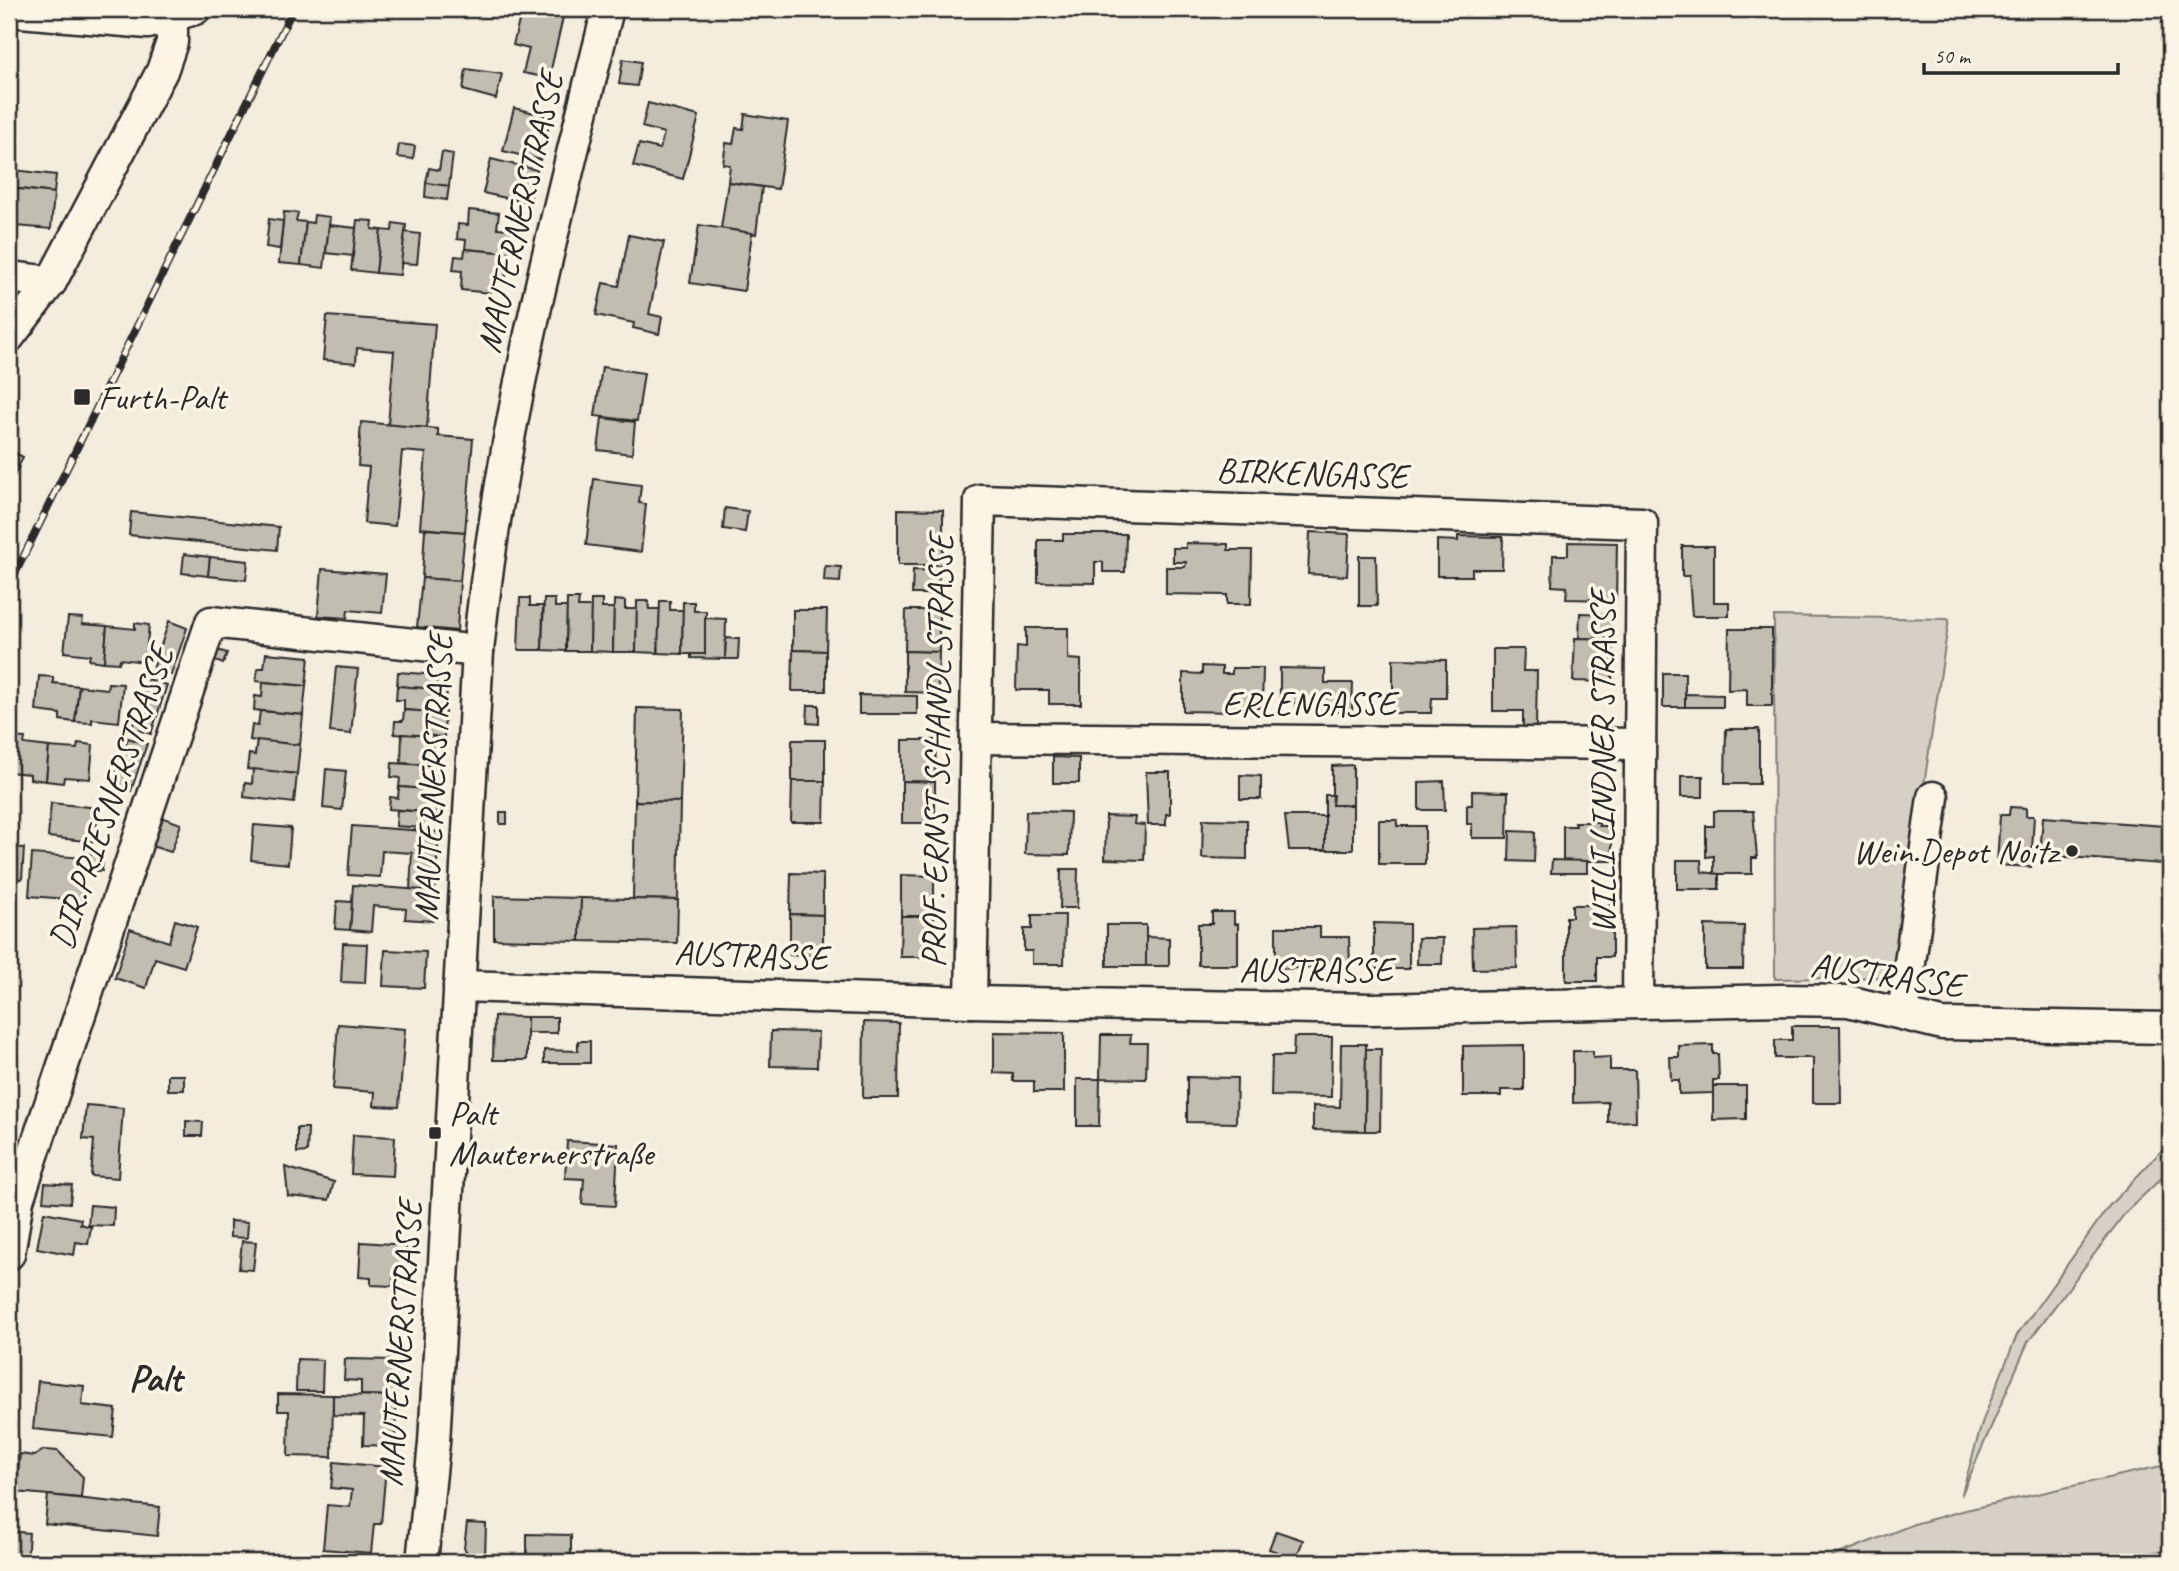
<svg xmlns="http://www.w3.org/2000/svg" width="2179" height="1571" font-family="Caveat,sans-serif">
  <rect width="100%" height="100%" fill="#f4edde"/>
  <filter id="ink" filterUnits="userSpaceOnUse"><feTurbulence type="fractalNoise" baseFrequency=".0143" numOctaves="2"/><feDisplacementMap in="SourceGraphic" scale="14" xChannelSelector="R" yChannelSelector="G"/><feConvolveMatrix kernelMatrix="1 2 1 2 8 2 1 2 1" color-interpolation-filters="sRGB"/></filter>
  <g filter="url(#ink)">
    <!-- green -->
    <g fill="#d6d1c4" stroke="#807e78" stroke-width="2">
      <path d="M1774,616L1949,619L1895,977L1775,979Z"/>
      <path d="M2165,1147L2170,1170L2126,1212L2028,1342L1961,1496L1983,1420L2017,1335L2109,1206Z"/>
      <path d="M2170,1464V1562H1819L1914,1524L1966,1510Z"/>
    </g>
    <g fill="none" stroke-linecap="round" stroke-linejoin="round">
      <!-- stream -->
      <path stroke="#7a7771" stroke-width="8" d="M2110,1562L2170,1553"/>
    </g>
    <!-- building -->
    <g fill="#c2bdb1" stroke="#2b2b2b" stroke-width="2">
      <path d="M522,9L564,13L549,78L523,73L529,49L513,45Z"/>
      <path d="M623,59L641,62L637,86L619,84Z"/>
      <path d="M466,69L502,74L496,99L463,90Z"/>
      <path d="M648,103L699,116L683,179L633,166L639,144L660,149L664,133L642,127Z"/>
      <path d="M514,108L551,117L540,160L503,151Z"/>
      <path d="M745,114L788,121L778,189L728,182L730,165L723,164L726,143L733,144L736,128L743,129Z"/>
      <path d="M399,144L415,146L413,159L397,157Z"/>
      <path d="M442,152L453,154L449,186L426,183L429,168L439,170Z"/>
      <path d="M491,159L537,170L529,203L483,193Z"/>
      <path d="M14,170L56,175L54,193L12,188Z"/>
      <path d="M728,182L762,187L756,234L721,228Z"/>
      <path d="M426,183L449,186L447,200L425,197Z"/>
      <path d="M9,188L54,193L51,229L16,226V219L9,218Z"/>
      <path d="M469,210L499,213L497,228L511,229L509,253L465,249L466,240L457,239L458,224L468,225Z"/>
      <path d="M284,212L298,213L296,221L306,222L301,265L279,263Z"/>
      <path d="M314,215L330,217L324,268L301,265L306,222L313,223Z"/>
      <path d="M269,219L283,221L280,249L266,247Z"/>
      <path d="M357,220L373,221L372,229L381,230L376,273L351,270Z"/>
      <path d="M393,223L406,225L400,275L376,273L381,230L392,231Z"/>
      <path d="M329,225L356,228L353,256L326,253Z"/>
      <path d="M699,225L752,233L744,291L690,283Z"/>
      <path d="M405,232L420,234L417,264L401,263Z"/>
      <path d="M629,235L664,242L649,314L662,317L659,334L633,328L634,323L596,315L603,283L619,286Z"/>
      <path d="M465,249L509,253L506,277L493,276L491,293L461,290L462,271L453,270L455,256L464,257Z"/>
      <path d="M327,316L435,324L427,428L388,425L394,351L357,348L356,363L323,360Z"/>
      <path d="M602,367L644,373L637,421L595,416Z"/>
      <path d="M602,418L635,422L632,454L598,450Z"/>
      <path d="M361,422L438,429V436L473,439L465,532L420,528L426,453L402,451L395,526L364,523L369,467L358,466Z"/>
      <path d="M9,450L23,457L9,487Z"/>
      <path d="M594,479L641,485L639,503L646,504L641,552L586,545Z"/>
      <path d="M725,508L748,511L745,532L723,529Z"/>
      <path d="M898,509L943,510V565H898Z"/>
      <path d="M131,512L279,527L277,550L129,535Z"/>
      <path d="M425,529L465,532L460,581L422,578Z"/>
      <path d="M1310,532L1349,534L1347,576L1308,574Z"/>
      <path d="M1063,534H1126L1125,572H1103V562H1095V583L1038,582V540H1063Z"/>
      <path d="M1458,536L1503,537L1502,569H1472V576H1437V540L1458,541Z"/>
      <path d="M1568,542L1617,543L1616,600L1566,599L1567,587L1552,586L1553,555H1568Z"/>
      <path d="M1186,543L1228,544V550H1252L1251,604H1227V595L1166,594V567H1185L1186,562H1173V548H1186Z"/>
      <path d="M1682,546H1714V602H1729V616H1692L1689,576H1682Z"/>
      <path d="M184,554L210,557L208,576L182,573Z"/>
      <path d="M1359,556H1376L1377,606H1359Z"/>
      <path d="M210,557L248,561L246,580L208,576Z"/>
      <path d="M825,566L841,567L840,582L824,581Z"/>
      <path d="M322,569L386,574L382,613L348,610L347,618L318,616Z"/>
      <path d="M913,570L939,571L938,594H912Z"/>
      <path d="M422,578L460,581L457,631L417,627Z"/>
      <path d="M520,598H530V606H543L542,650H518Z"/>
      <path d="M544,599H555V607H567L566,651L542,650Z"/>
      <path d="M567,599H579L578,607H591L590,651H566Z"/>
      <path d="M591,600H602V608H614L613,652L590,651Z"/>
      <path d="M614,600L625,601V609H637L636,652H613Z"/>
      <path d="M637,601H648L649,609H660L658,653L636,652Z"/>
      <path d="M660,601H670V610H683L682,654L658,653Z"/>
      <path d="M683,602H694V611H706L705,654H682Z"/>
      <path d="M793,610H827L826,651L793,650Z"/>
      <path d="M906,610H939V652L905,651Z"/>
      <path d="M1580,613L1610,614L1609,639L1579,638Z"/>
      <path d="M68,617L83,618L82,624L107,626L104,662L89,660L90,655L64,652Z"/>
      <path d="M705,618L726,619L725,659L691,658V654H705Z"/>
      <path d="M169,621L187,628L171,675L153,669Z"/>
      <path d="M135,623L149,625L145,662L120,659L119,663L104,662L107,626L135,629Z"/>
      <path d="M1026,628H1068V659L1081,660V704H1049V690H1016L1017,646L1026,647Z"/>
      <path d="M1729,629H1772V706H1747V689L1728,690Z"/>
      <path d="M726,638L739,639L738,659H725Z"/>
      <path d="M1575,638L1613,639L1612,682L1573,681Z"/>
      <path d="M1493,649H1524L1523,671H1537L1536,727H1523V711H1493Z"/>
      <path d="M217,650L227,653L223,664L213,660Z"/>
      <path d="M793,650L826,651V691H792Z"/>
      <path d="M905,651L939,652L938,693L905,692Z"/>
      <path d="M266,653L309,657L306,686L256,681L258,668H264Z"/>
      <path d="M1393,659L1446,660V698H1432L1431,713H1393Z"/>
      <path d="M1202,666L1222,667V674H1232V668H1263L1262,708L1235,707V712L1183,711V673L1202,674Z"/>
      <path d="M336,667L358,669L351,734L330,732Z"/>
      <path d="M1280,668L1325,669V683H1353L1352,712L1296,711V703L1280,702Z"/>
      <path d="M398,672L437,675L436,689L397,686Z"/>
      <rect x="1663" y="673" width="22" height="34"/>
      <path d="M39,676L53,677V683L79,686L75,722L60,720V714L36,711Z"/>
      <path d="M148,679L167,685L151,734L132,728Z"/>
      <path d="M263,682L306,686L303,715L254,710L255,696L262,697Z"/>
      <path d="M108,683L123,684L119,722L92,719V723L75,722L79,686L107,689Z"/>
      <path d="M397,686L447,690L445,713L404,710V700H396Z"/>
      <path d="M1685,694L1723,695V707H1685Z"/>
      <path d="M859,695L917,696V714H859Z"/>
      <path d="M808,705H819V724L807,723Z"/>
      <path d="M637,708L683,709L680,802L635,801Z"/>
      <path d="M404,710L445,713L444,737L394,734L395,721H403Z"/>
      <path d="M260,711L303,715L300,745L250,740L252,725L258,726Z"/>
      <path d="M1726,729H1759V784H1725Z"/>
      <path d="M402,734L434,736L432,765L401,763Z"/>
      <path d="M10,737L25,738L24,744L49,747L46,781L30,779V774L9,772Z"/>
      <path d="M128,738L147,744L131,791L112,784Z"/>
      <path d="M257,740L300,745L297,774L247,769L249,754L255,755Z"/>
      <rect x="792" y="740" width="33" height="41"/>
      <path d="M902,740H936L935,782L902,781Z"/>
      <path d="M78,743L93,745L90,779L64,777L63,783L46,781L49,747L77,749Z"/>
      <path d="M1053,757L1079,758V783H1053Z"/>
      <path d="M392,763L442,766L440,790L399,787L400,778L391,777Z"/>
      <path d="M1353,765V805H1332V766Z"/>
      <path d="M253,769L297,774L294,803L244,797L245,783L252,784Z"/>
      <path d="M326,769L346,771L342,810L323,808Z"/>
      <path d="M1146,772H1170V814H1166V825H1148Z"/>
      <path d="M1240,775L1261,776V799H1240Z"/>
      <rect x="1681" y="776" width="22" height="21"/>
      <path d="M792,781H825L824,822H791Z"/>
      <path d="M902,781L935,782V823H902Z"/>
      <path d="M1444,781L1445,810H1419V782Z"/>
      <path d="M399,787L440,790L439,813L389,809L390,797L398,798Z"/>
      <path d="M1472,791L1508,792L1507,838H1472V824H1467V805H1472Z"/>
      <path d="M1325,795H1333L1332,805H1353V850H1325Z"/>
      <path d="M635,801L680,802L678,900L633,899Z"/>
      <path d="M51,803L98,808L95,842L48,837Z"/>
      <path d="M2010,807L2026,808V816H2034L2031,867L1997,865L2000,815H2009Z"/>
      <path d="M397,810L424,812L423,828L396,826Z"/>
      <path d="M1026,811L1070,812L1069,855L1025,854Z"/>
      <path d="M1714,811H1753L1757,858H1752V874H1714V856L1706,857V826H1714Z"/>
      <rect x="500" y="812" width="7" height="12"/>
      <path d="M158,816L181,824L171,852L148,845Z"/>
      <path d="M1106,816L1135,817L1134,824L1145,825L1144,860L1105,859Z"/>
      <path d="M1285,816H1325V850H1289Z"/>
      <path d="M2043,817L2164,826L2162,864L2040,855Z"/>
      <path d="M1203,819L1247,820V859L1202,858Z"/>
      <path d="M1379,820H1397V826H1425V864H1379Z"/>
      <path d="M1575,822H1599V826H1612V861H1563V826H1576Z"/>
      <path d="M254,825L291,828L288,864L251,860Z"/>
      <path d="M352,826L439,832L435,891L410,890L412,853L382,851L380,877L348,875Z"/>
      <path d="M1510,831L1535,832L1534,862L1509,861Z"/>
      <path d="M9,847L24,848L22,879L9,878Z"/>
      <path d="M84,853L103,855L102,871L83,870L81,900L29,896L32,854L84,858Z"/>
      <path d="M1552,860L1587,861V873H1551Z"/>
      <path d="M1677,860H1701L1702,872L1719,874V889H1677Z"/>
      <path d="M1061,869H1078L1077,908H1060Z"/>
      <path d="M791,873L823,874V915L790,914Z"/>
      <path d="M901,875L934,876V916H901Z"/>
      <path d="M353,885L435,891L433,921L405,919L406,909L373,906L371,932L350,930Z"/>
      <path d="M494,896L581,898L580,941L494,939Z"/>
      <path d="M581,898L678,900L677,943L580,941Z"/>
      <path d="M337,901L352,902L350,930L335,929Z"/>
      <path d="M1572,905H1612V957H1597V981H1566V917H1572Z"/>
      <path d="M1212,912H1234V924H1238V965H1198V924H1212Z"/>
      <path d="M790,914L823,915V956L790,955Z"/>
      <path d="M1032,915H1065L1064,964H1032V951H1024V929H1032Z"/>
      <path d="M901,916H934L933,957H900Z"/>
      <path d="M175,920L197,927L184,967L155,958L146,988L115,978L130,929L169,942Z"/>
      <path d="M1374,923L1409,924V969H1374Z"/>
      <rect x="1107" y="925" width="39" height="41"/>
      <path d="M1705,925L1744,926L1743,969H1705Z"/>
      <path d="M1276,927H1320V937H1349L1350,966L1276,969Z"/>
      <path d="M1516,927L1517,968L1473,969L1472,928Z"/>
      <path d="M1146,937L1169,938V966H1146Z"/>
      <path d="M1418,938H1443L1442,964H1417Z"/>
      <path d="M343,943L367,944L365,983L341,982Z"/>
      <path d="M385,950L426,952L424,988L383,986Z"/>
      <path d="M494,1016L527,1017V1060H493Z"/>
      <rect x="527" y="1017" width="30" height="16"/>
      <path d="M864,1022L899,1023L898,1098H863Z"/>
      <path d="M338,1024L405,1029L399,1107L374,1106L375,1092L333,1089Z"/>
      <path d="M1792,1026H1840L1841,1103H1813V1058H1775V1040H1792Z"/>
      <path d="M771,1031L818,1032L817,1067L770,1066Z"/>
      <path d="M994,1032L1064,1033V1092H1034V1081H1013V1074L994,1073Z"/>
      <path d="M1101,1035H1131L1130,1043H1147L1146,1079L1100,1078Z"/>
      <path d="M1294,1037H1332L1331,1097L1271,1096L1272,1056H1293Z"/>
      <path d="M578,1041H590V1063H544V1050L578,1051Z"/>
      <path d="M1341,1044H1366L1365,1131L1313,1130V1106L1340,1107Z"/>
      <path d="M1524,1045V1090H1501V1096H1463V1046Z"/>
      <path d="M1713,1045V1054H1718L1719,1080H1713V1093L1679,1094V1080H1671L1670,1057H1679V1046Z"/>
      <path d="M1366,1049H1381L1380,1131H1365Z"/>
      <path d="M1573,1051H1593V1058L1610,1057V1070H1635L1636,1121L1608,1122V1102L1573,1103Z"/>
      <rect x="168" y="1075" width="16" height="15"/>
      <path d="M1187,1077L1237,1078L1236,1123L1187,1122Z"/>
      <path d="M1077,1079H1100L1099,1126H1077Z"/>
      <path d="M1713,1086H1746V1119L1713,1120Z"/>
      <path d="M86,1105L123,1108L118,1178L91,1176L94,1140L83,1139Z"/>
      <path d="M186,1121L203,1122L202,1136H186Z"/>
      <path d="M297,1128H308L307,1152L297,1153Z"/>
      <path d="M353,1135L395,1137L393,1176L351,1174Z"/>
      <path d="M567,1141L618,1144L615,1206L582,1204L584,1179L565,1178Z"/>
      <path d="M285,1167L334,1182L329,1200L288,1196Z"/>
      <path d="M45,1183L72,1185L70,1203L43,1201Z"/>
      <path d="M90,1205L114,1207L113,1226L88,1225Z"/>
      <path d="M44,1212L81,1219L80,1224L91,1227L88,1244L76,1242L74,1255L37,1248Z"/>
      <path d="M230,1221L248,1222L247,1238L230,1237Z"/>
      <path d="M242,1241L256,1242L253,1270L239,1269Z"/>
      <path d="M361,1242L406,1245L404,1280L393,1279V1286L371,1285V1278L359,1277Z"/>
      <path d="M297,1359L323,1360L322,1391H296Z"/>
      <path d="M345,1359L397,1360L396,1396L361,1395V1381L344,1380Z"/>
      <path d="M38,1381L84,1386L82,1405L116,1409L113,1437L33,1429Z"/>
      <path d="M278,1394L333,1395L332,1457L288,1456L289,1411H278Z"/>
      <path d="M333,1395L396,1396L395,1446L363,1445L364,1416L333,1415Z"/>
      <path d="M44,1450L58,1451L83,1477L81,1498L16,1492L20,1454L34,1456Z"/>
      <path d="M334,1462L386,1467L381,1524H374L371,1553L323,1549L327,1505L350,1507L352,1490L331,1488Z"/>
      <path d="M48,1495L160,1507L157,1536L45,1524Z"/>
      <path d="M467,1523L486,1524L485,1558H471L464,1548Z"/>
      <path d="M9,1531L29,1533L27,1562H9Z"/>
      <path d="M1276,1531L1303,1540L1296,1559L1269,1549Z"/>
      <path d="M527,1534L571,1535V1558L527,1557Z"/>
    </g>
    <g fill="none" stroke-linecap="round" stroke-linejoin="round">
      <!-- minor casing -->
      <g stroke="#2b2b2b" stroke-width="35">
        <g id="minor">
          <path d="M9,11L148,23L195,9"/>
          <path d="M9,277L51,282"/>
          <path d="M9,337L51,282L162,71L172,42V9"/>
          <path d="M976,738L1640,744"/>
          <path d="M459,986L971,1002L1373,1009L1782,1000L1848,1001L1942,1024L2170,1028"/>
          <path d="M971,1002L980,500L1642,523L1638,1001"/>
          <path d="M1903,1013L1933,797"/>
          <path d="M9,1254L18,1200L211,622L478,651"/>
          <path d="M422,1562L434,1443L478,651C500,433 555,221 608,9"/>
        </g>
      </g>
      <!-- minor -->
      <use href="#minor" stroke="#fcf5e5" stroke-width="30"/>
      <!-- rail casing -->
      <g stroke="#2b2b2b" stroke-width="8">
        <path id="rail" d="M9,586L293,9"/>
      </g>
      <!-- rail -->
      <use href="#rail" stroke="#fcf5e5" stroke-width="5" stroke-dasharray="16" stroke-linecap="butt"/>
    </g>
  </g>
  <!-- markers -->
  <g fill="#2b2b2b" stroke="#fcf5e5" stroke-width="2.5">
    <rect x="73" y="388" width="18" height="18" rx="3.5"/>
    <circle cx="2072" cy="851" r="7"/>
    <rect x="428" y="1126" width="14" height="14" rx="3.5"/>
  </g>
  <g text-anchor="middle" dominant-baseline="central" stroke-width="7" stroke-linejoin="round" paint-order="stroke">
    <!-- street labels -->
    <g font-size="35" fill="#2b2b2b" stroke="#fcf5e5">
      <text transform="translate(520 212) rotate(-77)">MAUTERNERSTRASSE</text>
      <text transform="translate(1312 473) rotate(2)">BIRKENGASSE</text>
      <text x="1309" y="703">ERLENGASSE</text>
      <text transform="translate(937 751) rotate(-89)">PROF. ERNST SCHANDL STRASSE</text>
      <text transform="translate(1602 762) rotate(-90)">WILLI LINDNER STRASSE</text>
      <text transform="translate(433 777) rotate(-87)">MAUTERNERSTRASSE</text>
      <text transform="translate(111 797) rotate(-71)">DIR.PRIESNERSTRASSE</text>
      <text transform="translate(751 955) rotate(2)">AUSTRASSE</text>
      <text x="1316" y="969">AUSTRASSE</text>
      <text transform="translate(1887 975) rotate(8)">AUSTRASSE</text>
      <text transform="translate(400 1343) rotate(-86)">MAUTERNERSTRASSE</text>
    </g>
    <!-- poi labels -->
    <g font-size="35" fill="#2b2b2b" stroke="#fcf5e5" text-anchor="start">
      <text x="98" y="397">Furth-Palt</text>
      <text x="2058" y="851" text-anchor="end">Wein.Depot Noitz</text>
      <text x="449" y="1113">Palt<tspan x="449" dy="40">Mauternerstraße</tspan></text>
    </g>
    <!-- quarter labels -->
    <g font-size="38" font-weight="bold" fill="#2b2b2b" stroke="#fcf5e5">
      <text x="155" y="1378">Palt</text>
    </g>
  </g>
  <!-- margin -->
  <rect width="2179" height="1571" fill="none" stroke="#fcf5e5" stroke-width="35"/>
  <rect x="18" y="18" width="2144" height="1536" fill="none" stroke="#2b2b2b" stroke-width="2.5" filter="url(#ink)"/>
  <!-- scale -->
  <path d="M1924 63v10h194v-10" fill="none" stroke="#2b2b2b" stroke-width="3.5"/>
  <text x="1934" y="63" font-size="21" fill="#2b2b2b" stroke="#fcf5e5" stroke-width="5" paint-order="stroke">50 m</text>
</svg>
